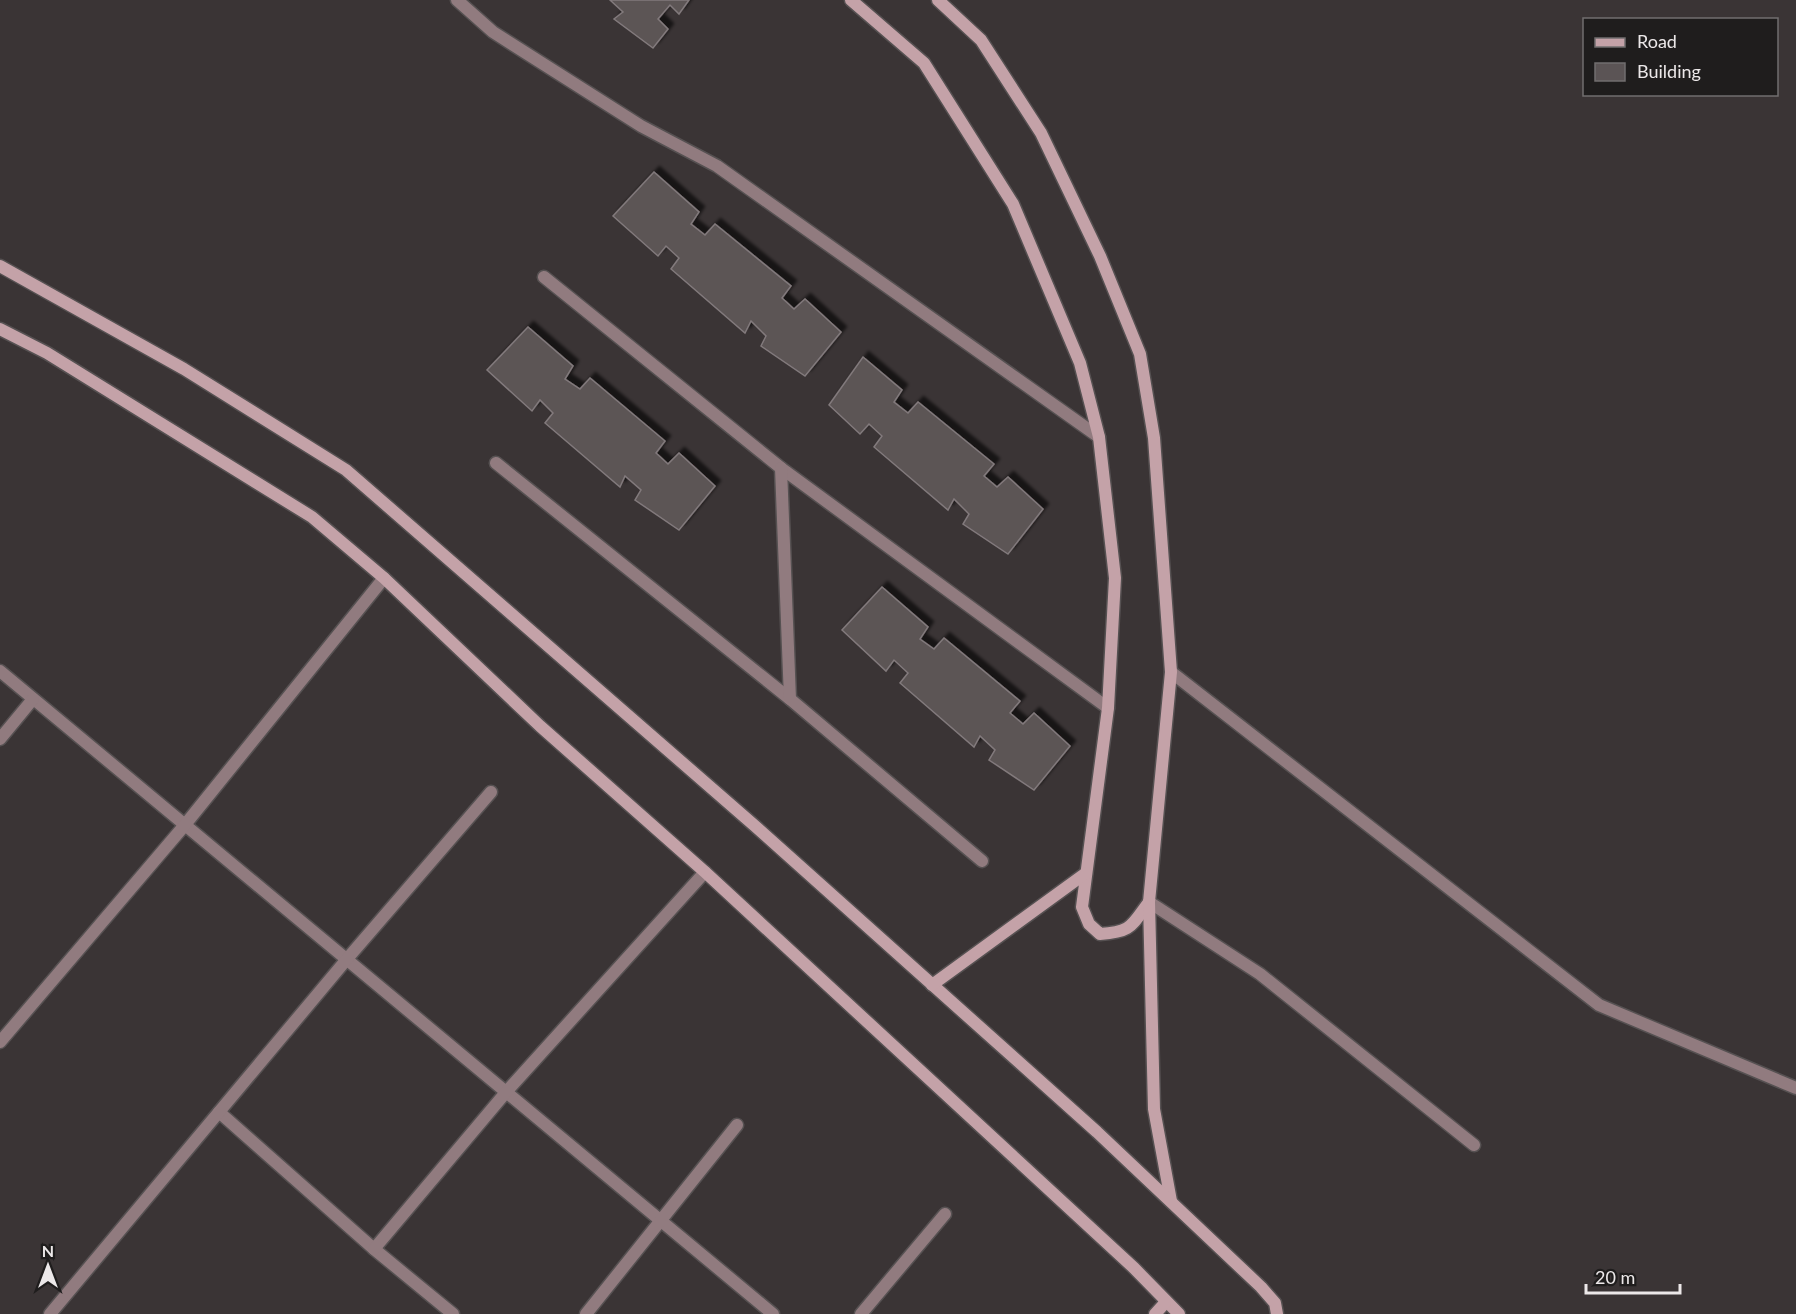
<svg xmlns="http://www.w3.org/2000/svg" width="1796" height="1314" font-family="Lato,sans-serif">
  <defs>
    <filter id="shadow"><feDropShadow dx="5.5" dy="-5.5" stdDeviation="1.5" flood-color="#0009"/></filter>
  </defs>
  <rect width="100%" height="100%" fill="#3a3435"/>
  <!-- building -->
  <g fill="#5b5455" stroke="#827a7c" stroke-width="1.5" filter="url(#shadow)">
    <path d="M610,0H689L679,14L670,5L658,19L668,29L653,48L614,19L623,12Z"/>
    <path d="M654,172L699,212L691,224L705,235L715,224L791,286L782,298L794,309L805,299L841,332L805,376L761,346L766,336L751,321L745,333L671,269L679,258L666,246L658,256L613,216Z"/>
    <path d="M528,327L573,366L565,379L580,389L590,378L665,441L656,453L668,464L679,453L715,486L679,530L635,500L641,490L625,476L620,487L545,423L553,413L540,400L532,411L487,370Z"/>
    <path d="M863,357L902,390L894,402L908,413L918,402L994,464L984,476L997,487L1008,477L1043,509L1008,554L963,524L969,514L954,499L948,510L874,447L882,436L869,424L860,434L829,405Z"/>
    <path d="M882,587L928,627L920,639L934,649L944,638L1020,701L1010,713L1023,724L1034,713L1070,746L1034,790L989,760L995,750L980,736L974,747L900,683L908,673L894,660L886,671L842,630Z"/>
  </g>
  <g fill="none" stroke-linecap="round" stroke-linejoin="round">
    <!-- street casing -->
    <g stroke="#565152" stroke-width="15">
      <g id="street">
        <path d="M457,0L493,32L641,126L717,166L1099,437"/>
        <path d="M544,277L781,468L1108,708"/>
        <path d="M496,463L790,699"/>
        <path d="M781,468L790,699L982,861"/>
        <path d="M0,671L773,1314"/>
        <path d="M1171,672L1599,1005L1796,1088"/>
        <path d="M0,739L33,699"/>
        <path d="M1149,902L1260,974L1474,1145"/>
        <path d="M0,1042L184,826L384,578"/>
        <path d="M219,1112L374,1249L453,1314"/>
        <path d="M374,1249L507,1091L705,872"/>
        <path d="M50,1314L347,959L491,792"/>
        <path d="M586,1314L737,1125"/>
        <path d="M861,1314L945,1214"/>
      </g>
    </g>
    <!-- secondary casing -->
    <g stroke="#565152" stroke-width="15">
      <g id="secondary">
        <path d="M851,0L924,63L1013,204L1080,363L1099,437L1115,578L1108,708L1082,907L1089,924L1100,934C1132,932 1131,926 1149,902"/>
        <path d="M938,0L981,40L1041,133L1100,256L1140,354L1154,438L1171,672L1149,902L1154,1109L1171,1201"/>
        <path d="M0,266L184,369L346,470L755,826L1097,1132L1261,1287L1275,1303L1277,1314"/>
        <path d="M0,329L47,353L312,517L384,578L540,726L705,872L1134,1268L1179,1314"/>
        <path d="M932,985L1086,873"/>
        <path d="M1155,1314L1165,1303"/>
      </g>
    </g>
    <!-- street -->
    <use href="#street" stroke="#917b7f" stroke-width="12"/>
    <!-- secondary -->
    <use href="#secondary" stroke="#c4a2a8" stroke-width="12"/>
  </g>
  <!-- legend -->
  <rect x="1583" y="18" width="195" height="78" fill="#1f1d1d" stroke="#716e6f" stroke-width="1.5"/>
  <rect x="1595" y="38" width="30" height="9" fill="#c4a2a8" stroke="#716e6f" stroke-width="1.5"/>
  <text x="1637" y="48" font-size="18" fill="#ece8e9">Road</text>
  <rect x="1595" y="63" width="30" height="18" fill="#5b5455" stroke="#716e6f" stroke-width="1.5"/>
  <text x="1637" y="78" font-size="18" fill="#ece8e9">Building</text>
  <!-- north arrow -->
  <g transform="translate(48 1266)" stroke="#1f1d1d" stroke-width="4.5" paint-order="stroke">
  <path d="M0-4.5L10 22L0 15L-10 22Z" fill="#ece8e9"/>
  <text y="-9" font-size="16" font-weight="bold" text-anchor="middle" fill="#ece8e9">N</text>
  </g>
  <!-- scale -->
  <path d="M1586 1284v9h94v-9" fill="none" stroke="#ece8e9" stroke-width="3"/>
  <text x="1595" y="1284" font-size="18" fill="#ece8e9" stroke="#1f1d1d" stroke-width="4.5" paint-order="stroke">20 m</text>
</svg>
